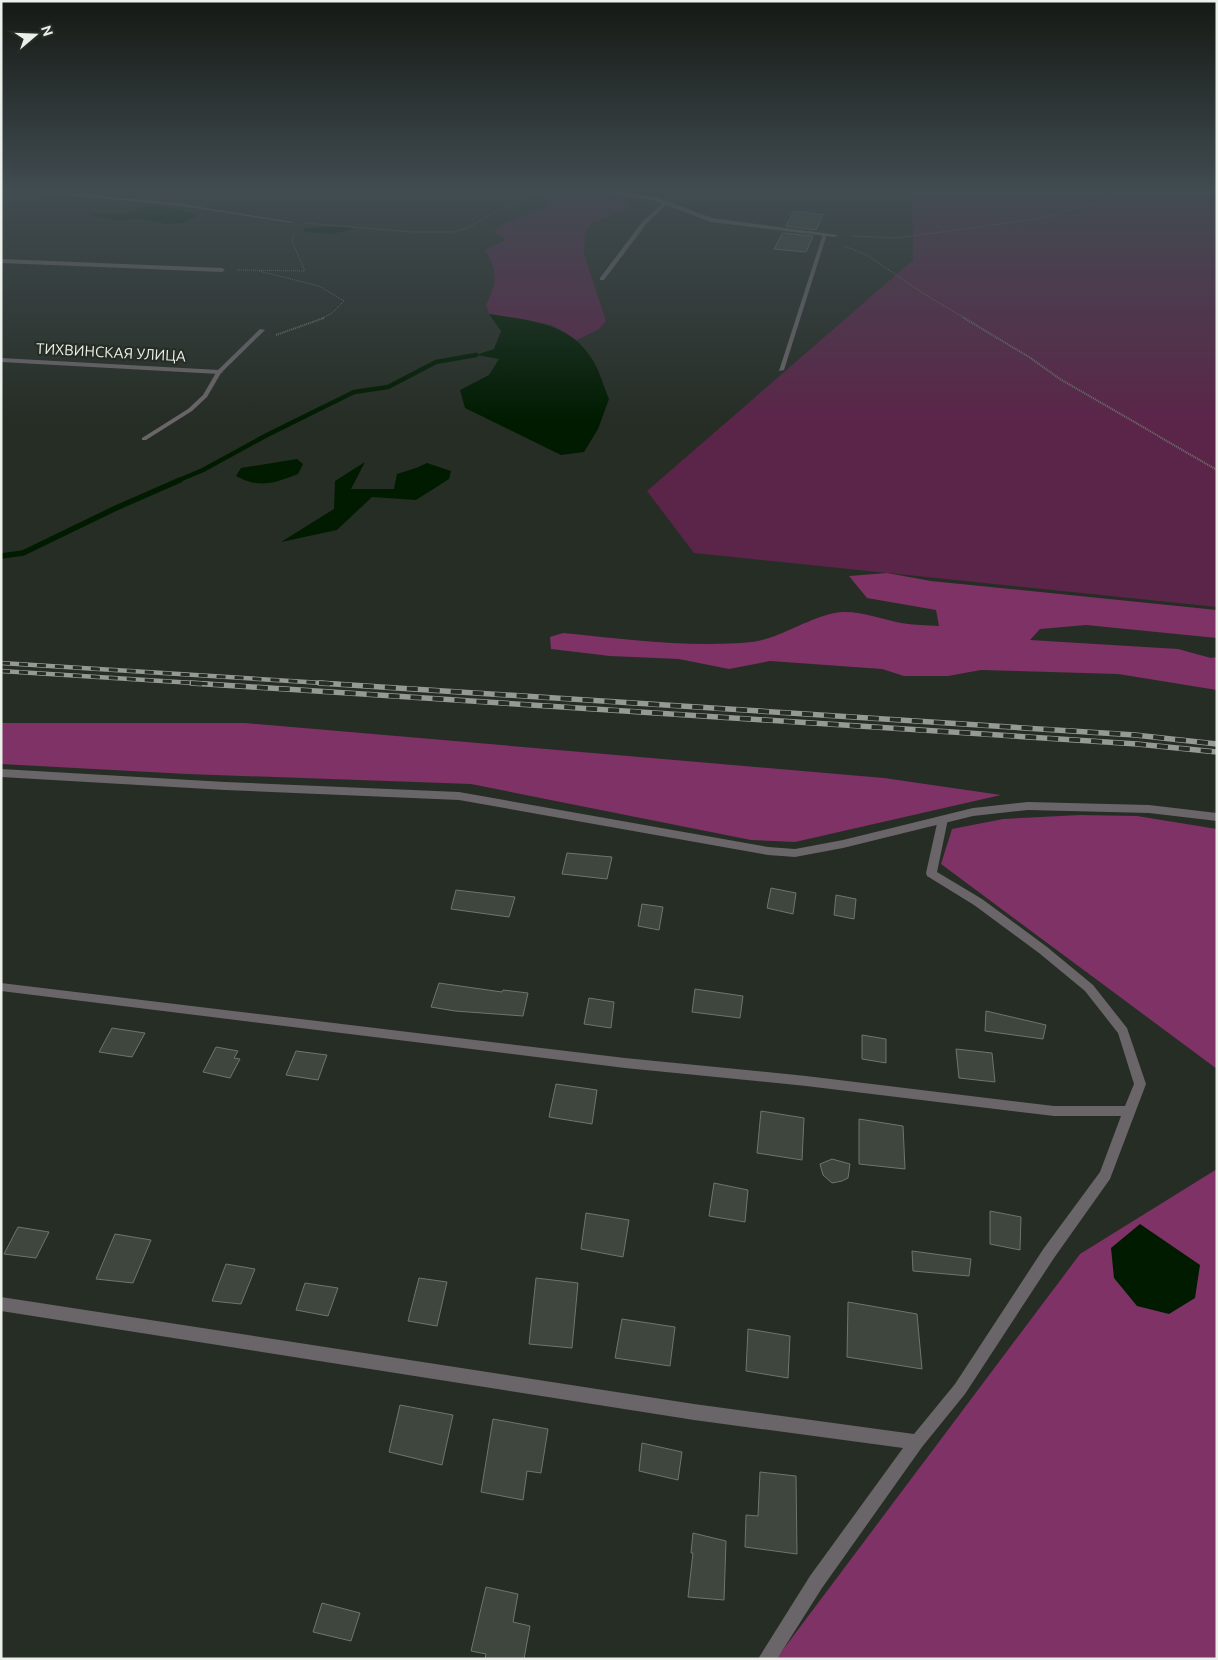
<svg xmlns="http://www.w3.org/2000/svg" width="1218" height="1660" font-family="Ubuntu,sans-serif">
  <rect width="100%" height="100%" fill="#262d25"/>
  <!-- green -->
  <g fill="#5b2549">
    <path d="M912,189H1217V607L694,553L647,491L913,260Z"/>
    <path d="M576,195H615L629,199L630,208L592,223L585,233L584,254L606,321L599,329L577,340L552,325L489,314L486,305C497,282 498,272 485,250L506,240L494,231C511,214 541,216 555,198Z"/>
  </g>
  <!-- forest -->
  <g fill="#7f3266">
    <path d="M887,573L931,581L1217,610V638L1086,625L1040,629L1030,640L1178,649L1211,658L1217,657V690L1118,674L981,670L948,676H904L882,669L770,661L729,669L679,659L610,656L551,649L550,637L563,633C625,639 689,648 752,642C783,638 813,614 842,612C861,611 882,619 901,623C913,625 927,625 939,626L936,610L867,598L849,576Z"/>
    <path d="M1,723H245L884,778L1001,795L795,842L751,840L471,784L187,774L1,764Z"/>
    <path d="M1080,815L1137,816L1217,829V1069L941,864L952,829L1003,819Z"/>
    <path d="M1217,1169V1659H776L1080,1254Z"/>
  </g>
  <!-- water -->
  <g fill="#001b00">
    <path d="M152,205L195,213L198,216L183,223L166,224L145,219L119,220L90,215L88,213L122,214Z"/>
    <path d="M316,227H344L356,229L331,234L304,232V229Z"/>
    <path d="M489,314C526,320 567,322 590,356C599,368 603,385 609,399L598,429L584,452L561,455L465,408L460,390L489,375L499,359L476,355L494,349L501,331Z"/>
    <path d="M297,459L303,464L298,474C274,483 260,489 236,476L241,468Z"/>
    <path d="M365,462L351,489H394L397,474L416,468L427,463L451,471L449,479L416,500L372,497L337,530L281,542L334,509L335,481Z"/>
    <path d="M1140,1224L1200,1265L1195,1298L1169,1314L1137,1306L1114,1278L1111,1248Z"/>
  </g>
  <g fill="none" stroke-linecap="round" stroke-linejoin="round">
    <!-- stream-far1 -->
    <path stroke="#001b00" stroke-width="4.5" d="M177,481L203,470L267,435L354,392L388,387L436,362L476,355"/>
    <!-- stream -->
    <path stroke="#001b00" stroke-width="5.5" d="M1,556L23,553L116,508L180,480"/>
  </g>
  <!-- building -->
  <g fill="#3e463d" stroke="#6d756c">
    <path d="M794,211L823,215L816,230L786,226Z"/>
    <path d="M783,233L813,236L806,252L774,249Z"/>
    <path d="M567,853L612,857L607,879L562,874Z"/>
    <path d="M771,888L796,893L793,914L767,908Z"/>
    <path d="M456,890L515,897L509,917L451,909Z"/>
    <path d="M836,895L856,899L854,919L834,915Z"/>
    <path d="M642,904L663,907L659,930L638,926Z"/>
    <path d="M439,983L502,992L503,990L528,993L523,1016L455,1011L431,1007Z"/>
    <path d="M695,989L743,996L740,1018L692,1012Z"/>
    <path d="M589,998L614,1002L611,1028L584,1024Z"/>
    <path d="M986,1011L1046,1025L1043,1039L985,1031Z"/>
    <path d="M112,1028L145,1033L132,1057L99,1052Z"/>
    <path d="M862,1035L886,1039V1063L862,1059Z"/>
    <path d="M216,1047L238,1051L234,1058L240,1059L230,1078L203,1072Z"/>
    <path d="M956,1049L992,1053L995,1082L959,1078Z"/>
    <path d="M296,1051L327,1055L318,1080L286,1075Z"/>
    <path d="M556,1084L597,1090L592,1124L549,1117Z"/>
    <path d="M761,1111L804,1118L802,1160L757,1153Z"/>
    <path d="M859,1119L903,1126L905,1169L859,1164Z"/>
    <path d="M832,1159L850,1164L848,1178L842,1181L832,1183L823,1175L820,1164Z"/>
    <path d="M714,1183L748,1190L745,1222L709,1216Z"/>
    <path d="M990,1211L1021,1217L1020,1250L990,1244Z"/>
    <path d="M586,1213L629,1220L623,1257L581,1249Z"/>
    <path d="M18,1227L49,1232L36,1258L4,1254Z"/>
    <path d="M115,1234L151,1240L133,1283L96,1279Z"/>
    <path d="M912,1251L971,1259L969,1276L913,1271Z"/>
    <path d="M226,1264L255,1269L241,1304L212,1301Z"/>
    <path d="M419,1278L447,1282L437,1326L408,1321Z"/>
    <path d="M536,1278L578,1283L572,1348L529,1344Z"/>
    <path d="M305,1283L338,1288L328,1316L296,1310Z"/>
    <path d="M848,1302L917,1314L922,1369L847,1357Z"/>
    <path d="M622,1319L675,1327L670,1366L615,1358Z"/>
    <path d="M748,1329L790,1336L788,1378L746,1371Z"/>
    <path d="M400,1405L453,1415L442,1465L389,1452Z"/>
    <path d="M493,1419L548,1429L541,1473L527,1471L523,1500L481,1492Z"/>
    <path d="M642,1443L682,1452L678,1480L639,1471Z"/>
    <path d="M760,1472L796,1476L797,1554L745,1547L746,1515L758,1516Z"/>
    <path d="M693,1533L726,1541L724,1600L688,1597L693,1553H691Z"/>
    <path d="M486,1587L518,1594L513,1622L530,1626L524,1659H485L486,1654L471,1651Z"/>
    <path d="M322,1603L360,1613L351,1641L313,1632Z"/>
  </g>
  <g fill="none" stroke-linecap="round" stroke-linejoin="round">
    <!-- path-far1 -->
    <g stroke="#70776f" stroke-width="1" stroke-dasharray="1 1" stroke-linecap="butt">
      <path d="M304,223L412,232H454L465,229L503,208L545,189"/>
      <path d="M851,236L898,238L1042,218L1141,189"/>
      <path d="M844,246L867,255L926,295L966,319"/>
      <path d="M237,270L305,271L292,241L294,235"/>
      <path d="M259,271L319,286L344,301L332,313L321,319"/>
    </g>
    <!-- path -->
    <g stroke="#70776f" stroke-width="2" stroke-dasharray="1 1" stroke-linecap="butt">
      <path d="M964,318L1029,357L1060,379L1217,470"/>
      <path d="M276,335L324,318"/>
    </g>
    <!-- lane -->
    <g fill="#6a6568" fill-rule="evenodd">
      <path d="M33,189L175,203L293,222L291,223L175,205L48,194Z"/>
      <path d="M665,201L669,202L647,223L604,280H600V278L643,221Z"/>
      <path d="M825,233L827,234L784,370L779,371L823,234Z"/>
      <path d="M1,259L222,268L225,270L222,272L1,263Z"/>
      <path d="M260,329L265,330L221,373L207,397L192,411L146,440H142V438L188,409L203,395L217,371Z"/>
      <path d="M943,816L948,819L937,872L982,899L1047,947L1093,985L1127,1028L1146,1084L1110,1179L1054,1258L965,1394L922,1447L822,1588L777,1659H758L810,1576L903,1448L694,1420L1,1311V1297L694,1404L914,1434L955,1384L1044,1248L1100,1172L1121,1116H1054L806,1086L625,1068L1,991V983L625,1058L806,1076L1054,1106H1125L1134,1084L1118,1033L1085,991L1039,953L974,905L927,876L926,873L938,819Z"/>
    </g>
    <!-- street -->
    <g fill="#6a6568" fill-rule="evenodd">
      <path d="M584,189H600L656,197L712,218L838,235L835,237L711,222L655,201Z"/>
      <path d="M1,358L219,370L223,372L219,374L1,362Z"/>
      <path d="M1,769L225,782L459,792L768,847L795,849L843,840L973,808L1028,802L1149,805L1217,813V821L1149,813L1028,810L973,816L843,848L795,857L768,855L459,800L225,790L1,777Z"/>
    </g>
    <!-- rail-far1 casing -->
    <g stroke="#959a94" stroke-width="4.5">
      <g id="rail-far1">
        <path d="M1,663L339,684"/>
        <path d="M1,671L210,684"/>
      </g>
    </g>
    <!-- rail casing -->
    <g stroke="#959a94" stroke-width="5.5">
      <g id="rail">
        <path d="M191,683L1137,744L1217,752"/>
        <path d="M319,683L1135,735L1217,744"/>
      </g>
    </g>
    <!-- rail-far1 -->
    <use href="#rail-far1" stroke="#262d25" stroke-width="3" stroke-dasharray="9" stroke-linecap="butt"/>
    <!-- rail -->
    <use href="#rail" stroke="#262d25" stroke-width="4" stroke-dasharray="11" stroke-linecap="butt"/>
  </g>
  <!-- sky -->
  <linearGradient id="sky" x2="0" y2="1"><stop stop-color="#151914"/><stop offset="0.45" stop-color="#414c51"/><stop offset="1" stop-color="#414c51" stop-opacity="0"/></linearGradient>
  <rect width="1218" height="422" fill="url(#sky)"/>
  <g text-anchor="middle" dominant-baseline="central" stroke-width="4.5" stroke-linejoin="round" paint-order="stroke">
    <!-- far-street labels -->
    <g font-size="15" fill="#ebf0ea" stroke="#262d25">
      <text transform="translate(111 352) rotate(3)">ТИХВИНСКАЯ УЛИЦА</text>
    </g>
  </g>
  <!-- border -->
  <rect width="1218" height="1660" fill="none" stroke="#ebf0ea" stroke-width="5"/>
  <!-- north arrow -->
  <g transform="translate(35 35) rotate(71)" stroke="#262d25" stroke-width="4" paint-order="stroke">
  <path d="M0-4L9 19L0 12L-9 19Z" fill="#ebf0ea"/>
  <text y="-8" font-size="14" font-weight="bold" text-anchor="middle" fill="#ebf0ea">N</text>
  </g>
</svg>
